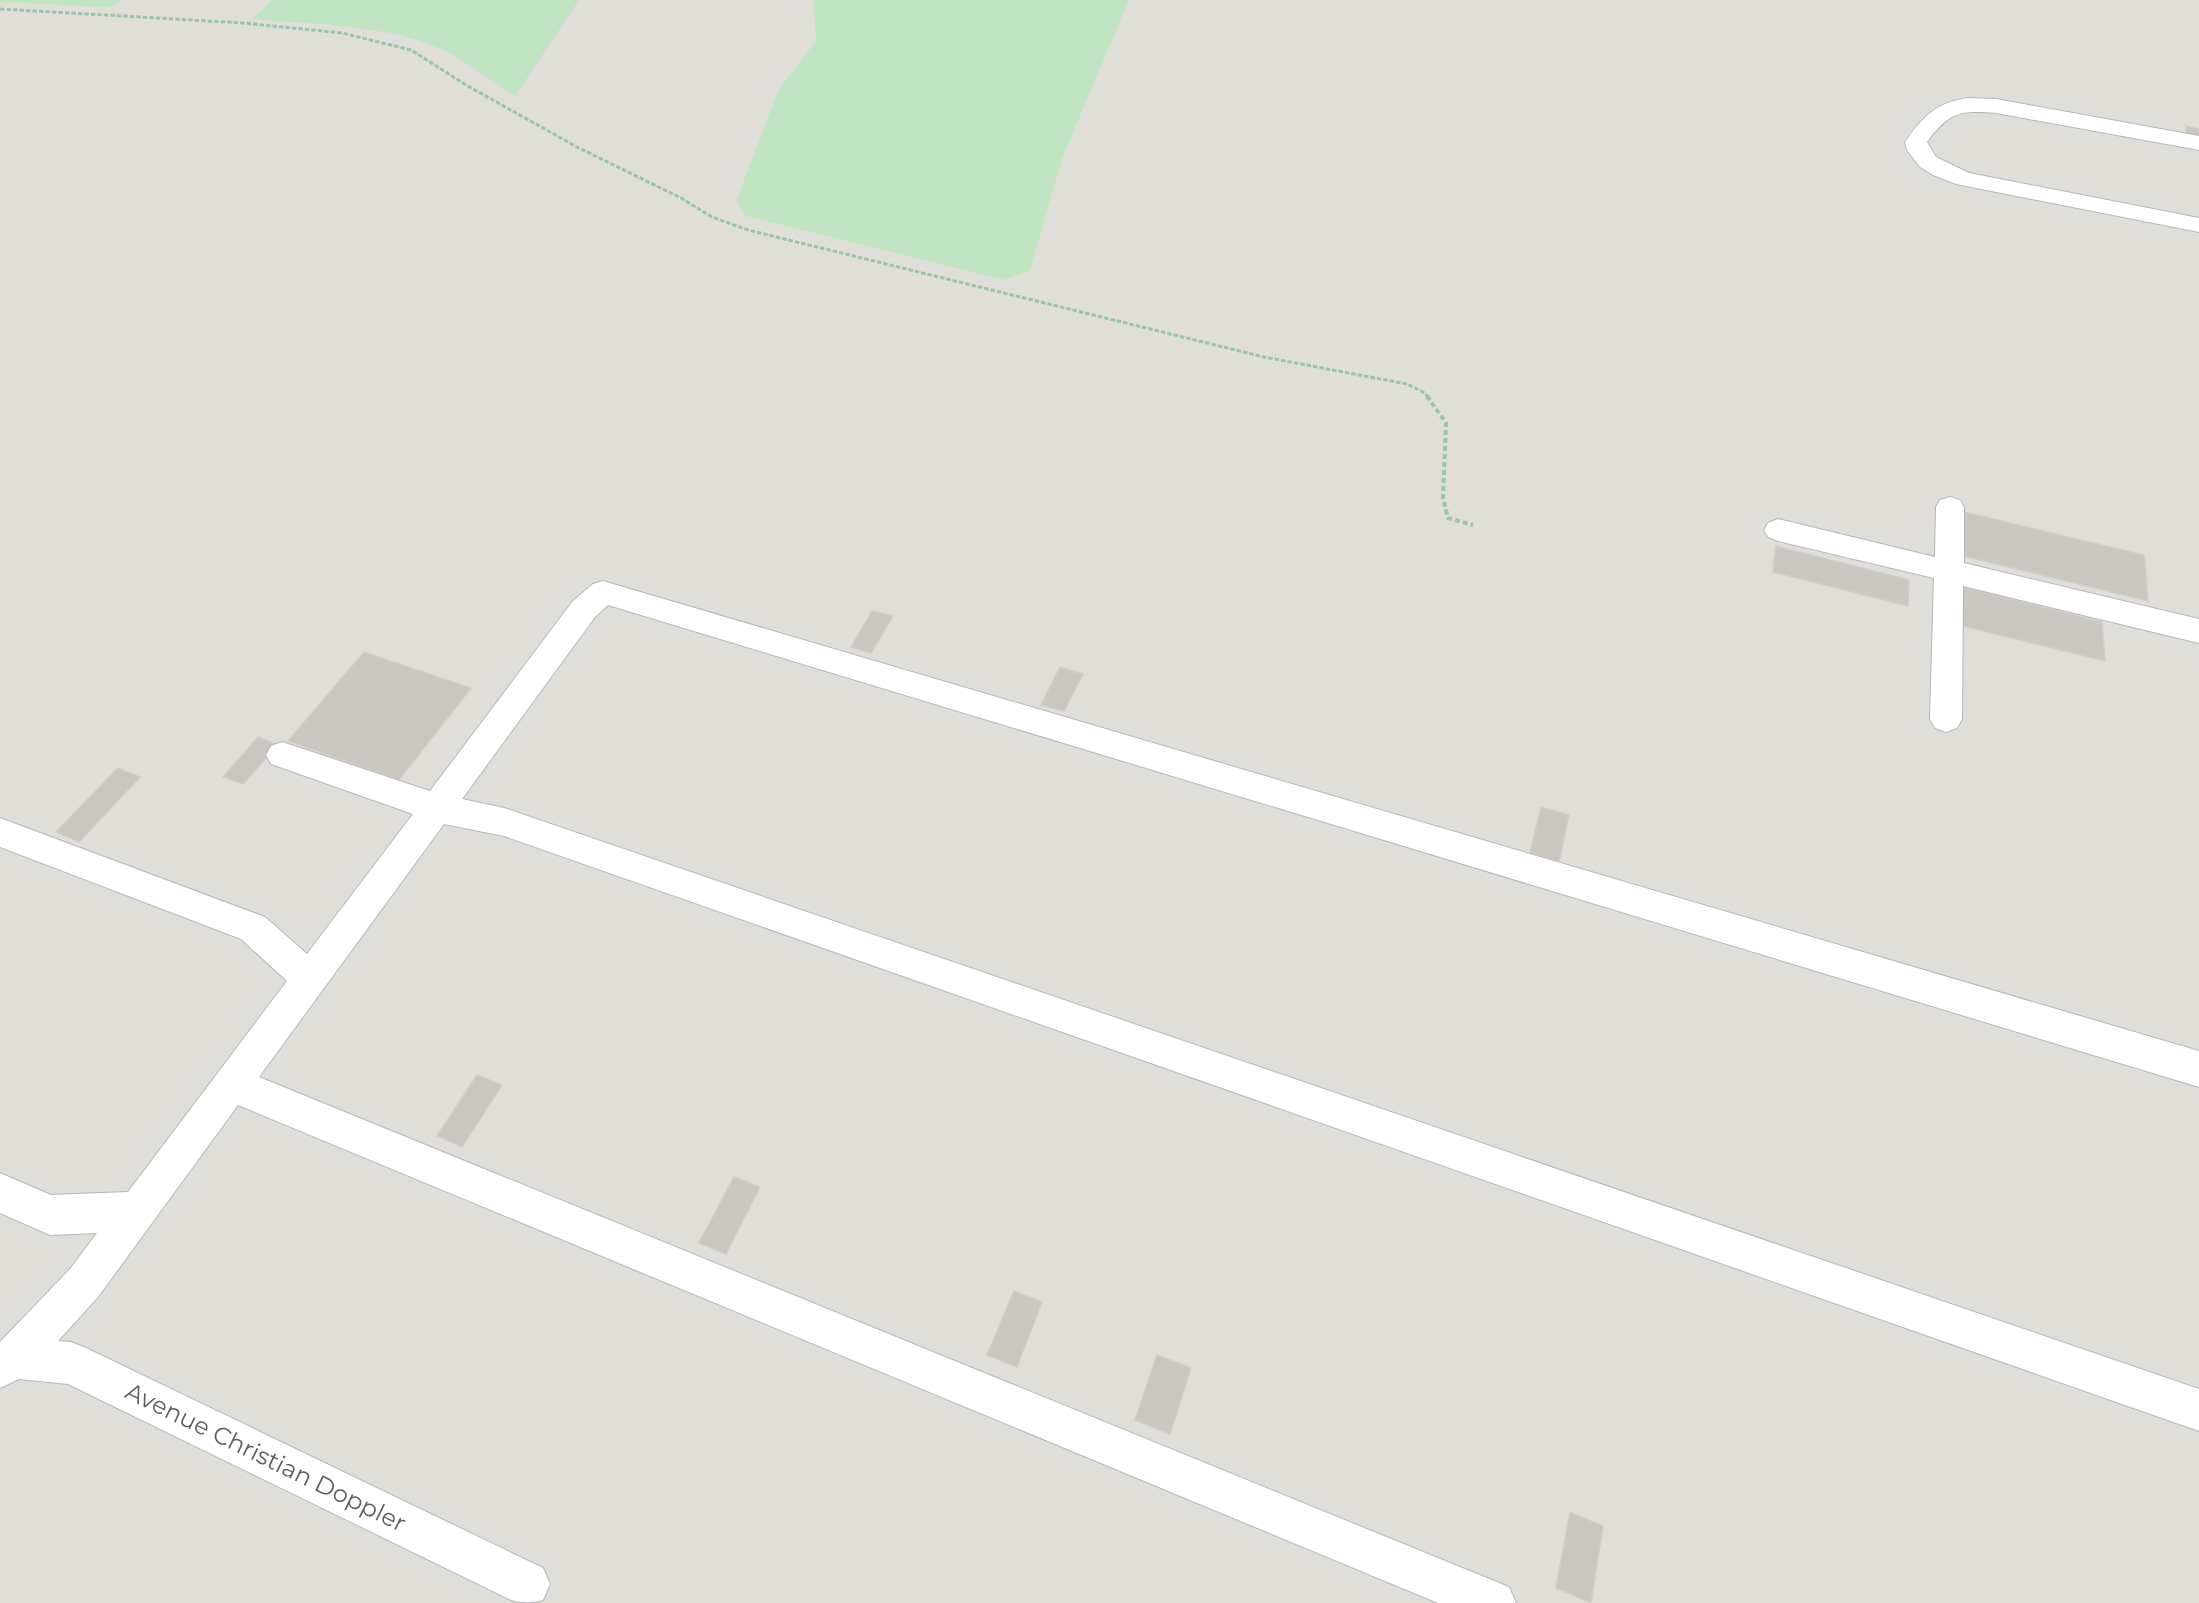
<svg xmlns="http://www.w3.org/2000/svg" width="2199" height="1603" font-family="Montserrat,sans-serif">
  <rect width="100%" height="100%" fill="#eeece4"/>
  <!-- industrial -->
  <rect fill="#e0ded9" x="0" y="0" width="2199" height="1603"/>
  <!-- green -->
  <g fill="#c1e5c2">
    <path d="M0,0H121L114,6L105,7L0,2Z"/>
    <path d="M273,0H579L515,96C491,81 467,62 441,49C391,25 308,24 252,19Z"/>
    <path d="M813,0H1129L1063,156L1030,270L1004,280L746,216L736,201L779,89L816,41Z"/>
  </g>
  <!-- building -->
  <g fill="#cac7c1" stroke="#d3cec3" stroke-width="1.5">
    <path d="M2186,126L2199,129V137L2187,135Z"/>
    <path d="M1964,512L2144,555L2148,601L1963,556Z"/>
    <path d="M1776,546L1909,580L1908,606L1773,572Z"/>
    <path d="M1963,587L2102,622L2105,661L1963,626Z"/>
    <path d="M872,611L893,616L871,653L851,647Z"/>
    <path d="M364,652L471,688L399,780L288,741Z"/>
    <path d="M1060,667L1083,674L1064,711L1041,705Z"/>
    <path d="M258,737L278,745L243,784L223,777Z"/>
    <path d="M118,768L140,777L79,842L56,832Z"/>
    <path d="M1541,807L1569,815L1559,862L1530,853Z"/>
    <path d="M477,1075L502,1085L462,1147L437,1136Z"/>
    <path d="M734,1177L760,1187L726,1254L699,1243Z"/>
    <path d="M1014,1291L1042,1302L1017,1367L987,1355Z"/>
    <path d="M1157,1355L1191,1368L1170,1434L1135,1420Z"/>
    <path d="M1570,1512L1603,1526L1591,1603L1556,1588Z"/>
  </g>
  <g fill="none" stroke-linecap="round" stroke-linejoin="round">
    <!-- minor casing -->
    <g stroke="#b5b7bb" stroke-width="2">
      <g id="minor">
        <path d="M1968,98L1996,99L2199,136V150L1996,113C1960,110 1949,112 1927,142L1936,157L1969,173L2199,218V232L1956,184L1933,175L1920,167L1907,150L1905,142C1922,117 1937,102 1968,98Z"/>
        <path d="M1950,497L1960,500L1964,507V563L2199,619V643L1963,586L1962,719L1957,728L1946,732L1935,728L1930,719L1934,578L1778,541L1768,537L1764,530L1768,523L1778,519L1935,557L1936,507L1940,500Z"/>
        <path d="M603,581L2199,1051V1087L608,605L595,617L462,799L504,808L2199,1389V1431L504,836L444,824L259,1077L1509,1587L1516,1603H1438L238,1105L98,1297L58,1341L71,1342L86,1348L543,1568L550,1584L543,1600C533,1603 521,1603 511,1600L68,1384L19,1379L0,1388V1342L70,1269L97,1233L50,1235L0,1213V1173L51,1195L128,1192L287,981L241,939L0,847V818L265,917L307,954L413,814L271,764L266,755L271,746L282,742L430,791L573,601L593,584Z"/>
      </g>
    </g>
    <!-- path-far1 -->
    <path stroke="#9bc5a7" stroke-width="3" stroke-dasharray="4.5 2" stroke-linecap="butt" d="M0,9L243,23L342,33L411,50L466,85L577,147L681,198L712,217L748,230L1264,357L1407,384L1425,393L1428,398"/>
    <!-- path -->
    <path stroke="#9bc5a7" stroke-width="4" stroke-dasharray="5 3" stroke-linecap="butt" d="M1427,396L1446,423L1443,498L1448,518L1473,525"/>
    <!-- minor -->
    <use href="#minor" fill="#fff" fill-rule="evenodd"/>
  </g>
  <g text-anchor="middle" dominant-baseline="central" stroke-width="4.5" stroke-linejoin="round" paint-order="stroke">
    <!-- near-street labels -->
    <g font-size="24" fill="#5c6064" stroke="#fff">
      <text transform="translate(266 1457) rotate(26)">Avenue Christian Doppler</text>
    </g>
  </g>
</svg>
